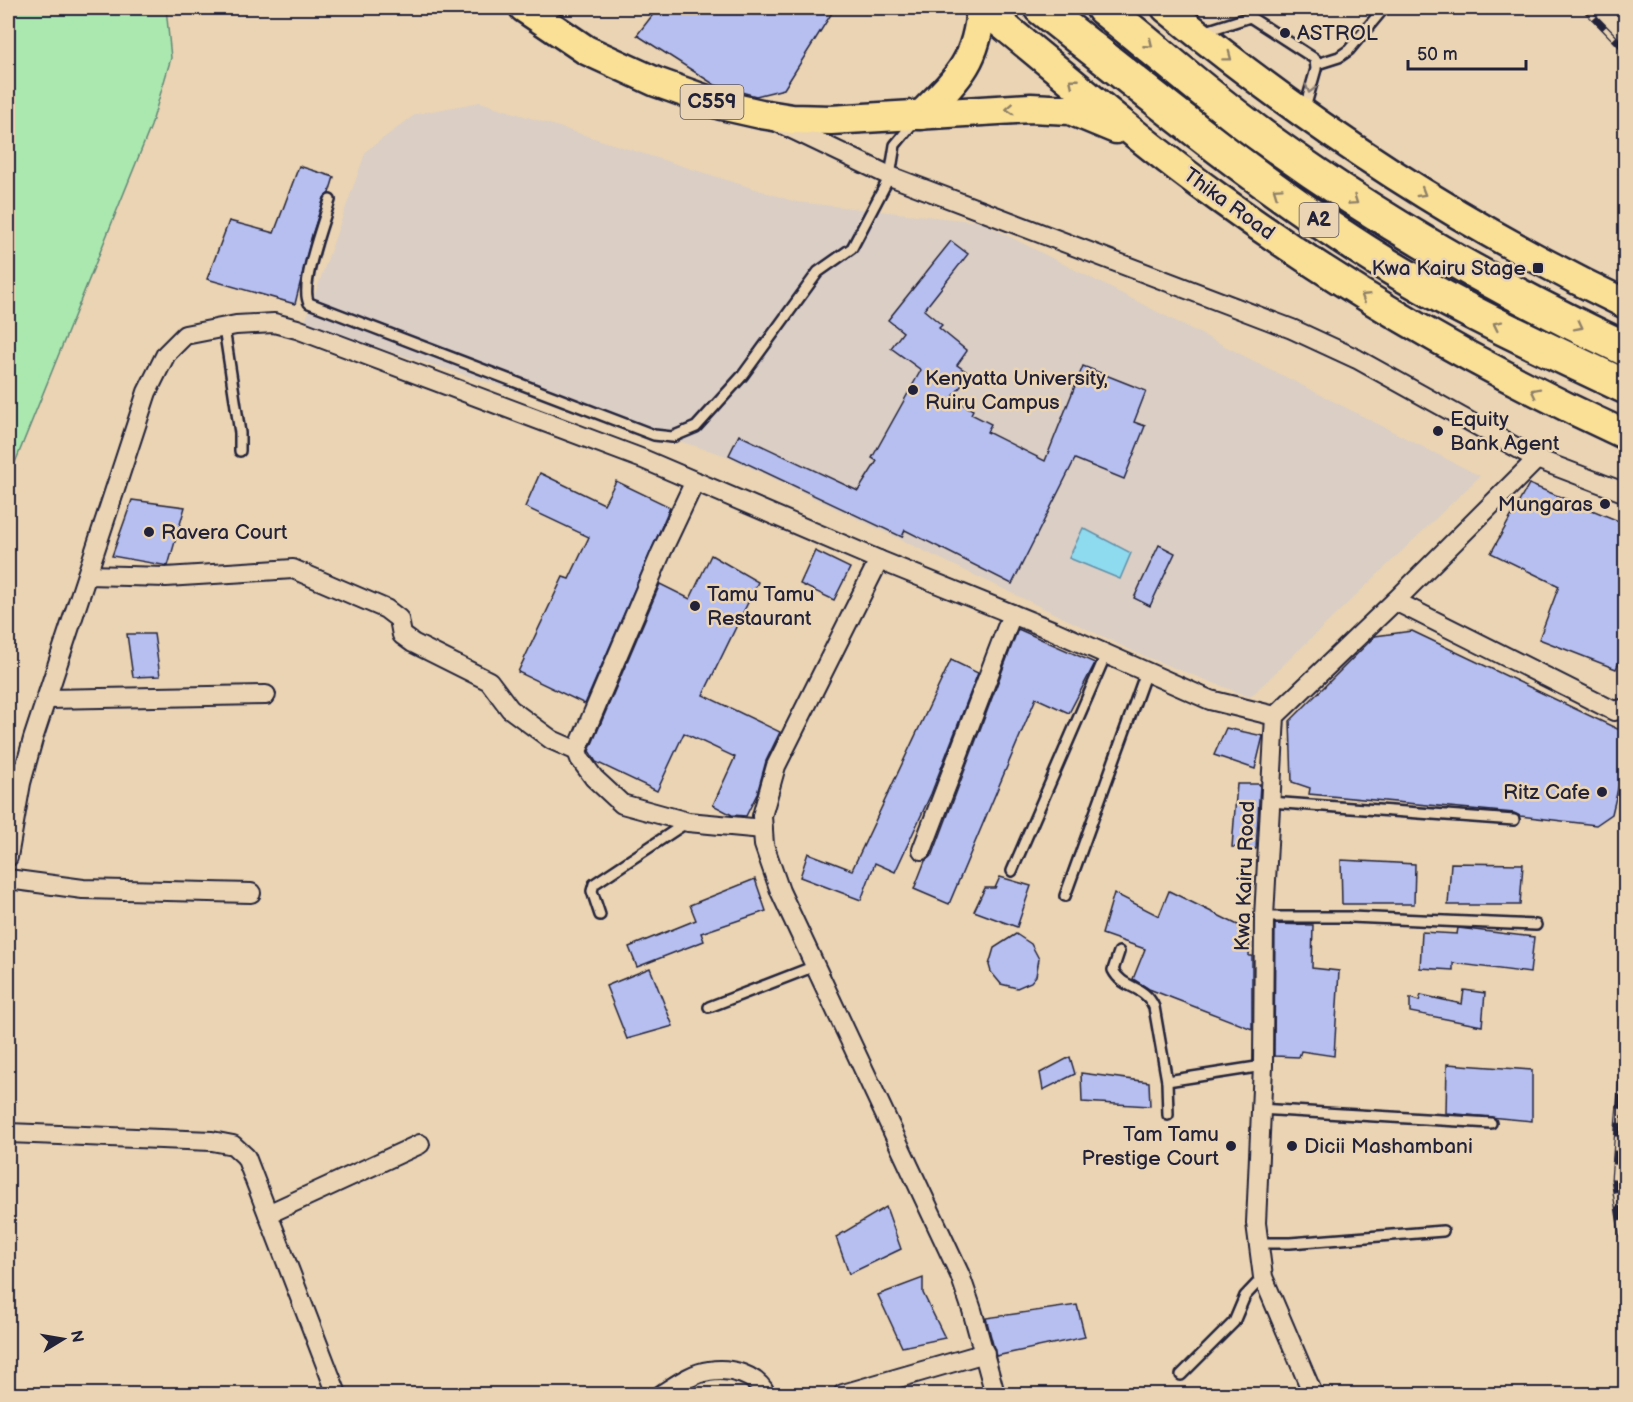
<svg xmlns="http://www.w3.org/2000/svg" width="1633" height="1402" font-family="'Balsamiq Sans',sans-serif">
  <rect width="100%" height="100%" fill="#ead4b3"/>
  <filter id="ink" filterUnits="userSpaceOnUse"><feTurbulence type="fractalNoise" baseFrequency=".0167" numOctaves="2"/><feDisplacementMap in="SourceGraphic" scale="12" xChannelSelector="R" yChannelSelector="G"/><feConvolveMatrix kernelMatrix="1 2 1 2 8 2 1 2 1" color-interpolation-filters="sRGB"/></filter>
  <g filter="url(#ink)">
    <!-- built -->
    <path fill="#dacec5" d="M480,102L796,202L981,222L1480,476L1250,697L1141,655L724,455L304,325L366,151L416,114Z"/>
    <!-- green -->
    <path fill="#aae8b0" stroke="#668576" stroke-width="1.5" d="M8,8H166L171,58L151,126L8,480Z"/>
    <!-- water -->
    <path fill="#8edaef" stroke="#6390a7" stroke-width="1.5" d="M1083,528L1131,553L1120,579L1069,558Z"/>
    <!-- building -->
    <g fill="#b6bff0" stroke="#22223b" stroke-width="1.5">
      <path d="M658,8H835L784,89L756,96L715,85L637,35Z"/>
      <path d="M299,166L334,177L329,193L324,198L312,235L295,304L207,279L229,221L274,233Z"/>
      <path d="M951,241L968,254L924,310L942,325L939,328L967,351L957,365L970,374L952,398L973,410L971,414L991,424L987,432L1045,461L1083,366L1146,391L1134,422L1145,426L1124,479L1075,459L1012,584L905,530L902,537L729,455L739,435L858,491L877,461L872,458L921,370L891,348L903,332L888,320Z"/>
      <path d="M540,473L604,504L616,481L670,507L585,704L518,672L563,577L569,579L589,537L525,507Z"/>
      <path d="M1529,484L1626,524V646L1616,669L1539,639L1559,586L1491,553Z"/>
      <path d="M132,500L185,507L168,566L112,556Z"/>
      <path d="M1159,545L1175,553L1150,606L1134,598Z"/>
      <path d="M815,551L850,568L834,600L800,584Z"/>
      <path d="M711,555L758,582L703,695L780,732L766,761L757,794L746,816L732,815L713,805L735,757L684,733L657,791L596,762L589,751L660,584L690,599Z"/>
      <path d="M1018,629L1095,663L1069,713L1036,698L949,904L914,889L925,861L933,854Z"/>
      <path d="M1412,631L1626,733V755L1612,814L1596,825L1520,816L1514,813L1309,794L1310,788L1292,782L1290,721L1375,636Z"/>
      <path d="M127,634H154L160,676L133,677Z"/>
      <path d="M951,660L978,673L931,794L895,872L875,863L861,900L800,877L808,853L852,870Z"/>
      <path d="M1226,728L1263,736L1255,769L1214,755Z"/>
      <path d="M1237,784H1260L1256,849L1232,847Z"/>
      <path d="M1341,860L1415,864L1414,904H1342Z"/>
      <path d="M1451,863L1523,864L1520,905H1448Z"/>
      <path d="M1000,877L1031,886L1017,927L974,911L985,888H995Z"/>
      <path d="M755,879L766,911L701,933L704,941L637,967L629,947L696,920L690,905Z"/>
      <path d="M1169,891L1250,931L1249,956H1252V1029L1149,989L1133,979L1145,949L1102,934L1114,893L1159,916Z"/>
      <path d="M1275,924L1313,925L1312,968L1339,971L1334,1056L1301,1051L1299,1057L1274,1056Z"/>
      <path d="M1458,928L1534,937L1530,973L1453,963V970L1420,968L1422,932L1457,934Z"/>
      <path d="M1016,934L1031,944L1039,959L1036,976L1031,982L1017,988L1001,984L991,972L989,965L994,948Z"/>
      <path d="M650,968L673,1026L627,1039L606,986Z"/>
      <path d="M1464,990L1485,993L1482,1026L1410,1012V998L1419,1001L1421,995L1462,1004Z"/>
      <path d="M1070,1057L1075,1074L1043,1090L1040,1073Z"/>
      <path d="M1447,1064L1532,1070V1121L1446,1113Z"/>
      <path d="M1081,1073L1149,1082L1150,1106L1082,1102Z"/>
      <path d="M886,1207L901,1249L849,1274L836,1237Z"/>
      <path d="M923,1278V1293L945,1338L902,1347L878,1295Z"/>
      <path d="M1077,1305L1085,1337L996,1356L986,1318Z"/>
    </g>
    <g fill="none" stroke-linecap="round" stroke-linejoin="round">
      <!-- lane casing -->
      <g stroke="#22223b" stroke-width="14">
        <g id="lane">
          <path d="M1203,32L1250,17L1315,59L1316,69L1305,108"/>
          <path d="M1317,64L1339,57L1349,50L1384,8"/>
          <path d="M330,200C324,221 299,286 309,303L654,435L672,437L696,427L743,375L818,272L852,248L890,176L895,145L914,122"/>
          <path d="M224,328L240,433V451"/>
          <path d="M1270,802L1514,820"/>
          <path d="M1012,871L1106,654"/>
          <path d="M1065,896L1146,672"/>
          <path d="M600,915L592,891L594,884L686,823"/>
          <path d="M1264,917H1350L1536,925"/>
          <path d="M1119,952L1113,970C1123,990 1144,984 1154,1007L1167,1081L1263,1066"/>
          <path d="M709,1007L815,966"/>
          <path d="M1167,1081L1168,1115"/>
          <path d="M1260,1109L1491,1123"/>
          <path d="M1258,1243H1290L1443,1231"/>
          <path d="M1181,1375L1234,1322L1245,1296L1263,1277"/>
        </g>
      </g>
      <!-- street casing -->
      <g stroke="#22223b" stroke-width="22">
        <g id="street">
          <path d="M779,123L890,176L1292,329L1357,359L1537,459L1626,493"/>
          <path d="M695,481L661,553L577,751L580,759L594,778L622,804L688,822L763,829"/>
          <path d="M879,560L776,766L762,816L764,845L780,891L960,1275L972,1310L995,1394"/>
          <path d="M87,575L166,577L293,569L386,609L399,619L402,635L413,643L489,681L510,709L552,740L577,751"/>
          <path d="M1395,601L1614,711L1626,708"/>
          <path d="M47,699L266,695"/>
          <path d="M922,850L1012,614"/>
          <path d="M8,857L21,783L33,739L147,392L166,354L185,335L236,325L274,323L297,329L643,459L879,560L1054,631L1210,700L1275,716"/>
          <path d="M8,879L83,889L251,893"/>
          <path d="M8,1133L212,1141L233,1145L246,1157L337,1394"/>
          <path d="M268,1214L420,1144"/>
          <path d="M662,1394C675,1386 692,1373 709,1371C730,1367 757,1375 766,1394"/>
          <path d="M843,1394L985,1353"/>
          <path d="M1313,1394L1263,1277L1256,1223L1263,1066L1264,917L1275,716L1395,601L1537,459"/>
        </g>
      </g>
      <!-- primary casing -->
      <g stroke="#22223b" stroke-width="33">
        <g id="primary">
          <path d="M524,8L586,50L656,82L721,105L761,114L792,119L831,120L1031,108L1070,110L1116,129"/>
          <path d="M982,8C1060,71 1137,139 1219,198C1347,291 1482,369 1626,435"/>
          <path d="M1166,8C1307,124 1460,225 1626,304"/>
          <path d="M921,115C958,78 977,62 981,8"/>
        </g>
      </g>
      <!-- highway casing -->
      <g stroke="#22223b" stroke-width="38">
        <g id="highway">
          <path d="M1041,8C1151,94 1260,186 1379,260C1457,309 1543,347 1626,387"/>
          <path d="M1103,8C1156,50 1207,96 1262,136C1376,219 1498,289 1626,349"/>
        </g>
      </g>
      <!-- lane -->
      <use href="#lane" stroke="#ead4b3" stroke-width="9"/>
      <!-- street -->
      <use href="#street" stroke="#ead4b3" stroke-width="18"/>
      <!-- primary -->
      <use href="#primary" stroke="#fadf96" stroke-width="28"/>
      <!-- highway -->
      <use href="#highway" stroke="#fadf96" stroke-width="33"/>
      <!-- rail casing -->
      <g stroke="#22223b" stroke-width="7">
        <g id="rail">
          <path d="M1585,8L1626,50"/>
          <path d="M1626,1025L1614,1179L1626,1261"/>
        </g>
      </g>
      <!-- rail -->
      <use href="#rail" stroke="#ead4b3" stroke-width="4.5" stroke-dasharray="14" stroke-linecap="butt"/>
    </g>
    <!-- one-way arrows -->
    <defs><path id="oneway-chevron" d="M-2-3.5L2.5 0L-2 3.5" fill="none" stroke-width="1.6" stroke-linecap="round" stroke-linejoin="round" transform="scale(1.5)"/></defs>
    <g stroke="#8e8068">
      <use href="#oneway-chevron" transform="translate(1149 44) rotate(39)"/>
      <use href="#oneway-chevron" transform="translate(1228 57) rotate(37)"/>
      <use href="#oneway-chevron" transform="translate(1073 82) rotate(-141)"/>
      <use href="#oneway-chevron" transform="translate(1010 109) rotate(177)"/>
      <use href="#oneway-chevron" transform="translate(1277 191) rotate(-145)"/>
      <use href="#oneway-chevron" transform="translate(1422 193) rotate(31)"/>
      <use href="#oneway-chevron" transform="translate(1354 201) rotate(34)"/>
      <use href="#oneway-chevron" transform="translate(1365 297) rotate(-148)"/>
      <use href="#oneway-chevron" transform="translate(1497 325) rotate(-154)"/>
      <use href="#oneway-chevron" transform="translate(1579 326) rotate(27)"/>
      <use href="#oneway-chevron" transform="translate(1535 392) rotate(-153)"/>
    </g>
    <use stroke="#867b77" href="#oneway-chevron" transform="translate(1310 89) rotate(106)"/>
  </g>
  <!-- markers -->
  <g fill="#22223b" stroke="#ead4b3" stroke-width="2">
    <circle cx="1285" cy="33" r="6"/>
    <rect x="1532" y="262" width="12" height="12" rx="3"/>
    <circle cx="913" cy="390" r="6"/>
    <circle cx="1438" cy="431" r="6"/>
    <circle cx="1605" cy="504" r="6"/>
    <circle cx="149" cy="532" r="6"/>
    <circle cx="695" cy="606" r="6"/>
    <circle cx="1602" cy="792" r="6"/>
    <circle cx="1231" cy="1146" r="6"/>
    <circle cx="1292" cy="1146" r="6"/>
  </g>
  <g text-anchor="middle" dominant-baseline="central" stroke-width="5" stroke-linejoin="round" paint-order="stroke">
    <!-- shield labels -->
    <g fill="#ead4b3" stroke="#5e575f" stroke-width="1.5">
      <rect x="680.5" y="85" width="63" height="34" rx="4.5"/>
      <rect x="1299.5" y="203" width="39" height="34" rx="4.5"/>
    </g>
    <g font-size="20" font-weight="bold" fill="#22223b">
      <text x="712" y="102">C559</text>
      <text x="1319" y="220">A2</text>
    </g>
    <!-- poi labels -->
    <g font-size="21" fill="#22223b" stroke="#ead4b3" text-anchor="start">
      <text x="1297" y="33">ASTROL</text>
      <text x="1526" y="268" text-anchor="end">Kwa Kairu Stage</text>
      <text x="925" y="378">Kenyatta University,<tspan x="925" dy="24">Ruiru Campus</tspan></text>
      <text x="1450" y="419">Equity<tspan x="1450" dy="24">Bank Agent</tspan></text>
      <text x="1593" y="504" text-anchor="end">Mungaras</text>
      <text x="161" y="532">Ravera Court</text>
      <text x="707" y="594">Tamu Tamu<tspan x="707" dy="24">Restaurant</tspan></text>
      <text x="1590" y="792" text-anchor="end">Ritz Cafe</text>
      <text x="1219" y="1134" text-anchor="end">Tam Tamu<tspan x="1219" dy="24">Prestige Court</tspan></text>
      <text x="1304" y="1146">Dicii Mashambani</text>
    </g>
    <!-- street labels -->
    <g font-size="21" fill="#22223b" stroke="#ead4b3">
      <text transform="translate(1229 204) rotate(36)">Thika Road</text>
      <text transform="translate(1245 876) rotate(-88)">Kwa Kairu Road</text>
    </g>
  </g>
  <!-- margin -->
  <rect width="1633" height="1402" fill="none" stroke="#ead4b3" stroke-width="30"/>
  <rect x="15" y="15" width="1603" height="1372" fill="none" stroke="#22223b" stroke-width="2" filter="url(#ink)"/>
  <!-- north arrow -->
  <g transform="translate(63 1339) rotate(79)" stroke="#ead4b3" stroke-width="4.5" paint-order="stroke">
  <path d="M0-4.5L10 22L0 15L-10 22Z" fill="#22223b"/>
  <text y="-9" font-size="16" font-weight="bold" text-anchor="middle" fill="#22223b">N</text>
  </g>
  <!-- scale -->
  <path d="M1408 60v9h118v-9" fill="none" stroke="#22223b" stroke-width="3"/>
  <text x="1417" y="60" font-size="18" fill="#22223b" stroke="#ead4b3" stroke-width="4.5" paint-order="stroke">50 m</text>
</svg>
